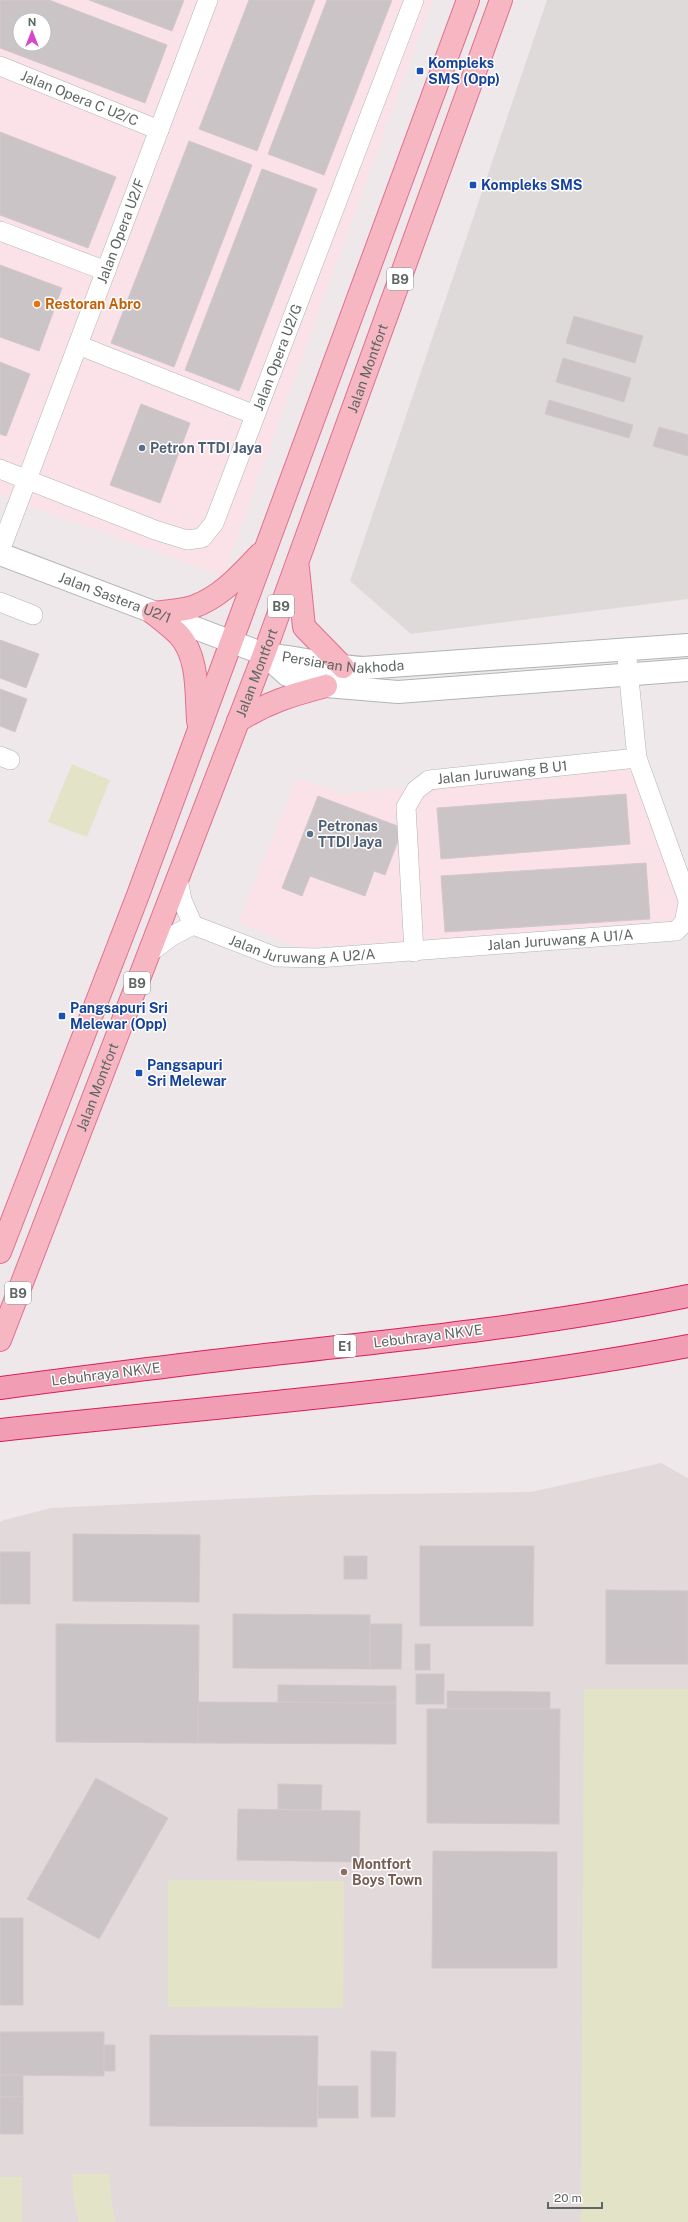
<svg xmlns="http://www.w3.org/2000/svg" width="688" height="2222" font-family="'Public Sans',sans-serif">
  <rect width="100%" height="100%" fill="#efe8ea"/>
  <!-- commercial -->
  <g fill="#fae2e8" fill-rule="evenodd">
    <path d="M0,0H432L223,576L0,495ZM20,20H44V44H20Z"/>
    <path d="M631,765L680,897L679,916L673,923L401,943L297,947L239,922L297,778L345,794Z"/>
  </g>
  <!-- industrial -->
  <path fill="#dedada" d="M547,0H688V599L411,634L350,581Z"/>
  <!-- education -->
  <path fill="#e2d9db" d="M661,1463L688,1478V2222H0V1522L4,1520L51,1508L312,1495L531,1492Z"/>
  <!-- green -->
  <g fill="#e3e3c8">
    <path d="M72,764L110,780L87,837L48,822Z"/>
    <path d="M584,1689H688V2222H581Z"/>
    <path d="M168,1880L344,1881L343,2008L168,2007Z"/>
    <path d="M73,2174H109L112,2205L116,2222H79L73,2194Z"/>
    <rect x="0" y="2177" width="22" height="45"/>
  </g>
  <!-- building -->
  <g fill="#cbc4c7" stroke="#d3c7cb" fill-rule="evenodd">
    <path d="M0,0H49L167,45L145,103L0,48ZM20,20H44V44H20Z"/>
    <path d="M89,0H184L172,31Z"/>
    <path d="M249,0H315L257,151L199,129Z"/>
    <path d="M327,0H392L324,175L268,154Z"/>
    <path d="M0,132L116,177L88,248L0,215Z"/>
    <path d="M189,141L252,165L174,367L111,343Z"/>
    <path d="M262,169L317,189L239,391L185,370Z"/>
    <path d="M0,265L62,288L39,351L0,337Z"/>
    <path d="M574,316L643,336L635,363L566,343Z"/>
    <path d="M563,358L631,378L624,402L556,382Z"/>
    <path d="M0,362L30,374L6,436L0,434Z"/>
    <path d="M549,400L633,425L629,438L545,414Z"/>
    <path d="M141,404L190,423L160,503L110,485Z"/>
    <path d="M659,427L688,435V456L653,446Z"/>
    <path d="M0,640L39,654L26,688L0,678Z"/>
    <path d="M0,689L27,699L15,732L0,726Z"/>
    <path d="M626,794L630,844L441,859L437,808Z"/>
    <path d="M318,796L403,828L385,875L374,871L365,896L310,876L302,896L282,888Z"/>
    <path d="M646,863L650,919L445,932L441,876Z"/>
    <path d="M73,1534L200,1535L199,1602L73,1601Z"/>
    <path d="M420,1546H534L533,1626H420Z"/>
    <rect x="0" y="1552" width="30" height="52"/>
    <rect x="344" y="1556" width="23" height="23"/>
    <path d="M606,1590L688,1591V1664H606Z"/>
    <path d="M233,1614L370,1615V1669L233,1668Z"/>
    <path d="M56,1624L199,1625L198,1743L56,1742Z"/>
    <path d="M370,1624H402L401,1669H370Z"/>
    <rect x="415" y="1644" width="15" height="26"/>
    <rect x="416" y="1674" width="28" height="30"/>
    <path d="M278,1685L396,1686V1703L278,1702Z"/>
    <path d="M447,1691L550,1692V1709H447Z"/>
    <path d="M198,1702L396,1703V1744L198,1743Z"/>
    <path d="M427,1709H560L559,1824L427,1823Z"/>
    <path d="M96,1778L168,1818L99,1939L27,1899Z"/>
    <path d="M278,1784L322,1785L321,1810L278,1809Z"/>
    <path d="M238,1809L360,1811L359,1862L237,1860Z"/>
    <path d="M433,1851L557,1852V1968H432Z"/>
    <rect x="0" y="1918" width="23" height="87"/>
    <path d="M0,2032H104V2076L0,2075Z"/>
    <path d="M150,2035L318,2036L317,2127L150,2126Z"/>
    <rect x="104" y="2045" width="11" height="26"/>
    <path d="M371,2051L396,2052L395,2117H371Z"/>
    <rect x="0" y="2075" width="23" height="22"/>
    <rect x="318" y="2086" width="40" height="32"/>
    <rect x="0" y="2097" width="23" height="37"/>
  </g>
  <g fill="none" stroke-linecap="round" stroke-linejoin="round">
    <!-- minor casing -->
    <g stroke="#b0b5b4" stroke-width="20">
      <g id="minor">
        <path id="s1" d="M0,66L159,130"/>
        <path d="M0,231L106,271"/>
        <path d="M78,345L255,415"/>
        <path id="s2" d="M0,469L155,530L187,540L202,538L214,523L414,0"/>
        <path id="s3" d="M0,551L208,0"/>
        <path d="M0,602L33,615"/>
        <path d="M626,649L637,758L688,900"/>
        <path d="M0,756L10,760"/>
        <path d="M178,879L182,900L193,925"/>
        <path id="s4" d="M193,925L276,957L318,958L676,931L684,923L688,903"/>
        <path id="s5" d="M414,952L406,807L416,790L429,780L637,758"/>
        <path d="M149,953L172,936L193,925"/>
      </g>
    </g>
    <!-- tertiary casing -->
    <g stroke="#b0b5b4" stroke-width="24">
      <g id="tertiary">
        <path id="s6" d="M0,554L264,654C297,657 329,666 363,668L688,645"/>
        <path d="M264,654L287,675L326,686L398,692L688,670"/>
      </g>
    </g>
    <!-- primary casing -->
    <g stroke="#e16f91" stroke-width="24">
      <g id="primary">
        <path d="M298,568L304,627L343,667"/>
        <path d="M153,613C166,611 181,611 193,607C221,597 240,575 260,554"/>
        <path d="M153,613C162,620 171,627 179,635C199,657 196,693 198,721"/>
        <path d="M238,721C268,702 292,695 326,686"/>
        <path d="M0,1252L138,895L468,0"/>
        <path id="s7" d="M0,1340L264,654L501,0"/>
      </g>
    </g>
    <!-- motorway casing -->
    <g stroke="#db1c5b" stroke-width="24">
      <g id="motorway">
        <path d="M0,1388C91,1376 182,1364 274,1354C412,1339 551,1324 688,1296"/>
        <path d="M0,1430C230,1405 461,1389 688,1346"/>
      </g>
    </g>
    <!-- minor -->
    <use href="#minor" stroke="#fff" stroke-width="19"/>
    <!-- tertiary -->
    <use href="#tertiary" stroke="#fff" stroke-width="22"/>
    <!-- primary -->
    <use href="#primary" stroke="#f6b7c2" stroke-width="22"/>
    <!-- motorway -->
    <use href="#motorway" stroke="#f19eb4" stroke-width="22"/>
  </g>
  <!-- markers -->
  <g fill="#1a4fb4" stroke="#fff" stroke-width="1.5">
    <rect x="416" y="67" width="8" height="8" rx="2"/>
    <rect x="469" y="181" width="8" height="8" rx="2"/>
    <rect x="58" y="1012" width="8" height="8" rx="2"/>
    <rect x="135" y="1069" width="8" height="8" rx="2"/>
  </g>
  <circle fill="#e8710a" stroke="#fff" stroke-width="1.5" cx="37" cy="304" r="4"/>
  <g fill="#5c6f8a" stroke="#fff" stroke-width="1.5">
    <circle cx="142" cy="448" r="4"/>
    <circle cx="310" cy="834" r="4"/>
  </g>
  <circle fill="#8d6e63" stroke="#fff" stroke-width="1.5" cx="344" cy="1872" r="4"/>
  <g text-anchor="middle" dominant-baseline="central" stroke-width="3" stroke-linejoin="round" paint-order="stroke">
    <!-- shield labels -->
    <g fill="#fff" stroke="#8f9492" stroke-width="1">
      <rect x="387" y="268" width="26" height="22" rx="3"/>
      <rect x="268" y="595" width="26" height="22" rx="3"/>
      <rect x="124" y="972" width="26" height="22" rx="3"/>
      <rect x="5" y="1282" width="26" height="22" rx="3"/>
      <rect x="334" y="1335" width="22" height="22" rx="3"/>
    </g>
    <g font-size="13" font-weight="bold" fill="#5f6663">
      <text x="400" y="279">B9</text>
      <text x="281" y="606">B9</text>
      <text x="137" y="983">B9</text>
      <text x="18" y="1293">B9</text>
      <text x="345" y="1346">E1</text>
    </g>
    <!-- transit labels -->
    <g font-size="14" font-weight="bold" fill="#164399" stroke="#fff" text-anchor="start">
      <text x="428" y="63">Kompleks<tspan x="428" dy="16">SMS (Opp)</tspan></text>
      <text x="481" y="185">Kompleks SMS</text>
      <text x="70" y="1008">Pangsapuri Sri<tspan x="70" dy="16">Melewar (Opp)</tspan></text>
      <text x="147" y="1065">Pangsapuri<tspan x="147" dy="16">Sri Melewar</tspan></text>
    </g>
    <!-- street labels -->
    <g font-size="14" fill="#5f6663" stroke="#fff">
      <text stroke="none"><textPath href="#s1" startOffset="86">Jalan Opera C U2/C</textPath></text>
      <text stroke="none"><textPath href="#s3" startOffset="342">Jalan Opera U2/F</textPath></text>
      <text stroke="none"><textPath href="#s2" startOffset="412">Jalan Opera U2/G</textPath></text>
      <text stroke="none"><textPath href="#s7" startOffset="1039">Jalan Montfort</textPath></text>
      <text stroke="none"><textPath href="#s6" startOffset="123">Jalan Sastera U2/1</textPath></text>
      <text stroke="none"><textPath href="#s6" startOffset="362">Persiaran Nakhoda</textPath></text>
      <text stroke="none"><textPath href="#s7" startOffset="715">Jalan Montfort</textPath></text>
      <text stroke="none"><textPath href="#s5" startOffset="255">Jalan Juruwang B U1</textPath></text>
      <text stroke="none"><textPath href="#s4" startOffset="374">Jalan Juruwang A U1/A</textPath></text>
      <text stroke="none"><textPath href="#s4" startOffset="114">Jalan Juruwang A U2/A</textPath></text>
      <text stroke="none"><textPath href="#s7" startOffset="271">Jalan Montfort</textPath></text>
      <text transform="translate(428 1336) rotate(-7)">Lebuhraya NKVE</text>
      <text transform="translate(106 1374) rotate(-7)">Lebuhraya NKVE</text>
    </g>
    <!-- food labels -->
    <g font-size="14" font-weight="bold" fill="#c56008" stroke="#fff" text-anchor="start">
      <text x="45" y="304">Restoran Abro</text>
    </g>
    <!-- service labels -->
    <g font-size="14" font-weight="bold" fill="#4e5e75" stroke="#fff" text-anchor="start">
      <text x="150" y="448">Petron TTDI Jaya</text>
      <text x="318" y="826">Petronas<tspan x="318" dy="16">TTDI Jaya</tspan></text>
    </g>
    <!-- education labels -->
    <g font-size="14" font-weight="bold" fill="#785e54" stroke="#fff" text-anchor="start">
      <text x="352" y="1864">Montfort<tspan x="352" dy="16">Boys Town</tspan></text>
    </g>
  </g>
  <!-- north arrow -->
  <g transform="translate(32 32)"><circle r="19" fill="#ffffff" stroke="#bfc2c1"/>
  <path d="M0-3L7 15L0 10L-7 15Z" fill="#d548cc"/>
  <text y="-6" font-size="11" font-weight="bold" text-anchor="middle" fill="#5f6663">N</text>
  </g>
  <!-- scale -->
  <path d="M548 2202v6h54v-6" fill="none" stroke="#5f6663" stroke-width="2"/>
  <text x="554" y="2202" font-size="12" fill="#5f6663" stroke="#ffffff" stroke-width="3" paint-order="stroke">20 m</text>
</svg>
